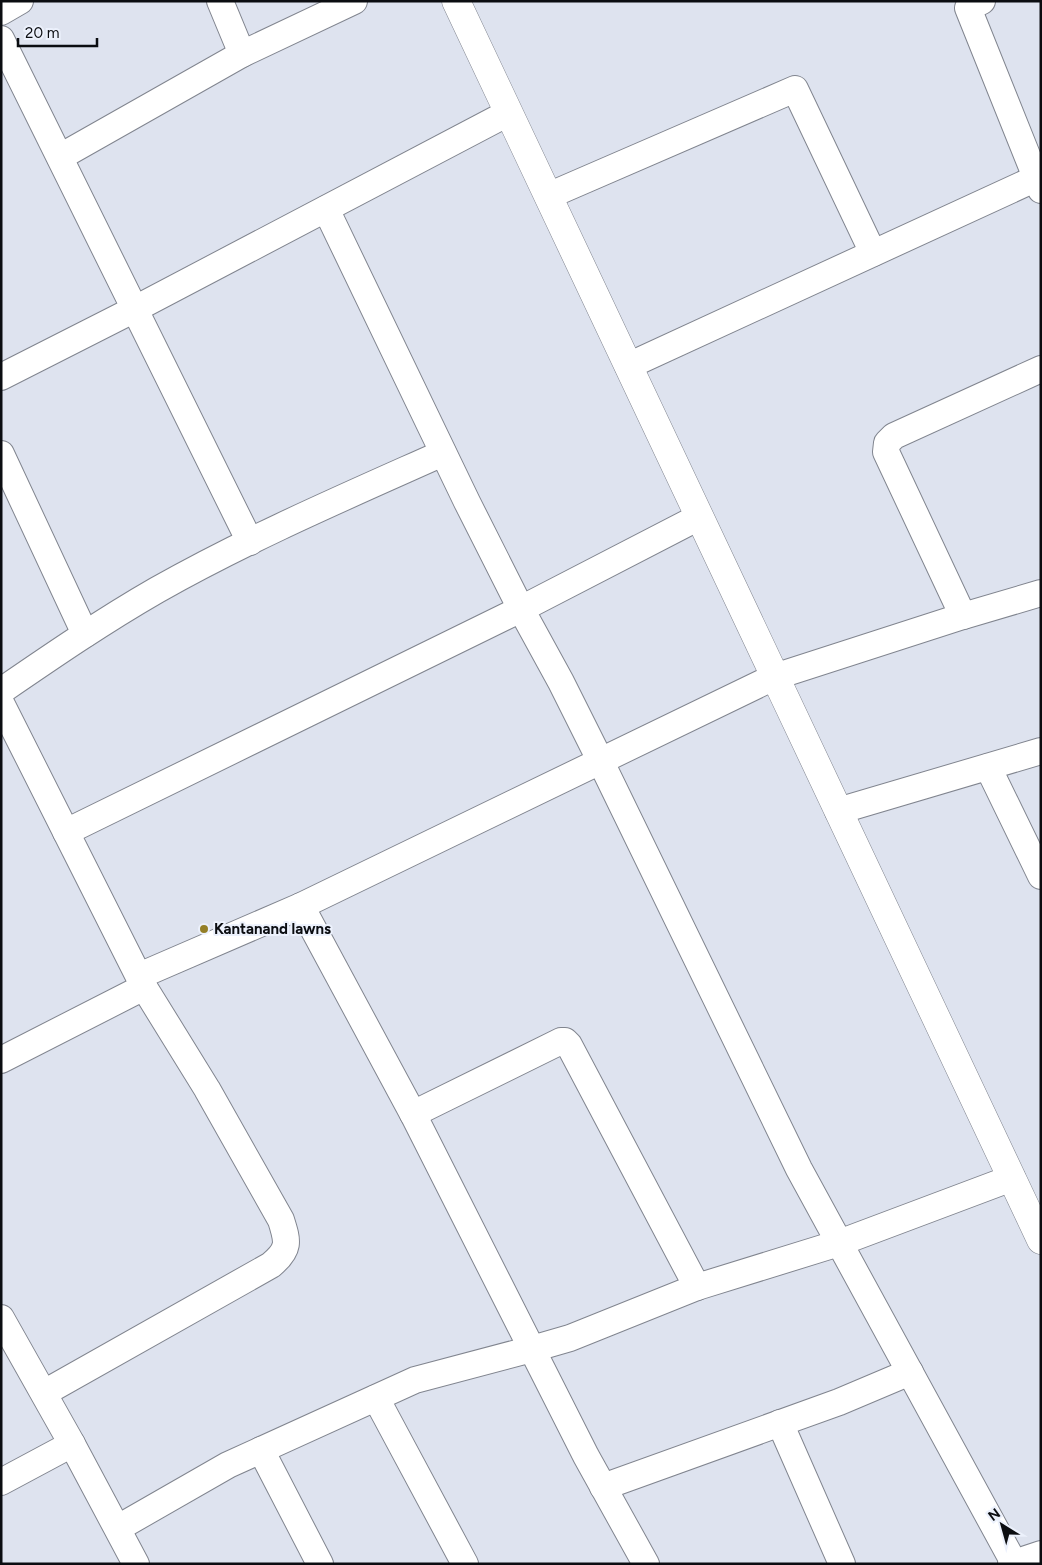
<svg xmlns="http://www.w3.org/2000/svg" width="1042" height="1565" font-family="Figtree,sans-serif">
  <rect width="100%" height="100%" fill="#dee3ef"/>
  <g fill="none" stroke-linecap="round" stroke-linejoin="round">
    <!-- minor casing -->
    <g stroke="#81858f" stroke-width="28">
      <g id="minor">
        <path d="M220,1L242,54"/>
        <path d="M982,1L968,8L1041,190"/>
        <path d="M1,12L20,1"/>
        <path d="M1,39L250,542"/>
        <path d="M60,157L242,54L354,1"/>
        <path d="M548,196L795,89L873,253"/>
        <path d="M326,209L467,502L521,609L561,682L600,760L799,1169L1014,1563"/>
        <path d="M628,366L1041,176"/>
        <path d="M1,377L135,309L508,113"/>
        <path d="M1,454L85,634"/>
        <path d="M963,616L886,452L887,443L894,436L1041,369"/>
        <path d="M1,691C52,656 103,621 157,590C249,538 347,496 443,453"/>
        <path d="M1,703L144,987L207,1089L281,1220C288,1242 290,1249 271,1265L44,1393"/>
        <path d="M988,767L1041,876"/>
        <path d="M838,811L1041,751"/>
        <path d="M66,832L521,609L699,517"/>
        <path d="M301,906L413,1114L586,1456L646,1564"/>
        <path d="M139,976L301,906L774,677L963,616L1041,593"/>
        <path d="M1,1060L144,987"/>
        <path d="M413,1114L561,1041H565L569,1045L697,1287"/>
        <path d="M1,1318L72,1444L136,1564"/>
        <path d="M376,1398L465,1564"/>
        <path d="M780,1423L842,1564"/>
        <path d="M261,1450L320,1564"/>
        <path d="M1,1482L72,1444"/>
        <path d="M603,1487L839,1402L910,1372"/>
        <path d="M118,1528L228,1465L415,1380L532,1349L570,1338L697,1287L839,1243L1012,1178"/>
        <path d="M1011,1564L1041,1554"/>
      </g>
    </g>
    <!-- tertiary casing -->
    <g stroke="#81858f" stroke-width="29">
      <path id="tertiary" d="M456,1L1041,1240"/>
    </g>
    <!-- minor -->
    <use href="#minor" stroke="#fff" stroke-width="26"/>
    <!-- tertiary -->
    <use href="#tertiary" stroke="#fff" stroke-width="28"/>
  </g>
  <!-- markers -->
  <circle fill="#947f27" stroke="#ecf1fc" stroke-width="2" cx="204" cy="929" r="5"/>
  <g text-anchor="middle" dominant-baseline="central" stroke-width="4" stroke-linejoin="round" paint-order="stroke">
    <!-- poi labels -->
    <g font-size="15" font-weight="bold" fill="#0b0d11" stroke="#ecf1fc" text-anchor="start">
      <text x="214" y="929">Kantanand lawns</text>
    </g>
  </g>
  <!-- border -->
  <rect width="1042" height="1565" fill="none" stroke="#0b0d11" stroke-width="5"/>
  <!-- north arrow -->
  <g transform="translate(1002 1525) rotate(323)" stroke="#ecf1fc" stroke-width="4" paint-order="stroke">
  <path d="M0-4L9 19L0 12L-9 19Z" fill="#0b0d11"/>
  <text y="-8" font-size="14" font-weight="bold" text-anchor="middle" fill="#0b0d11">N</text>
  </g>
  <!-- scale -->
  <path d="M18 38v8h79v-8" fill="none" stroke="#0b0d11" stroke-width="2.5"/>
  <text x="25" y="38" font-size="15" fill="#0b0d11" stroke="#ecf1fc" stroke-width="4" paint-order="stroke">20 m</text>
</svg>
